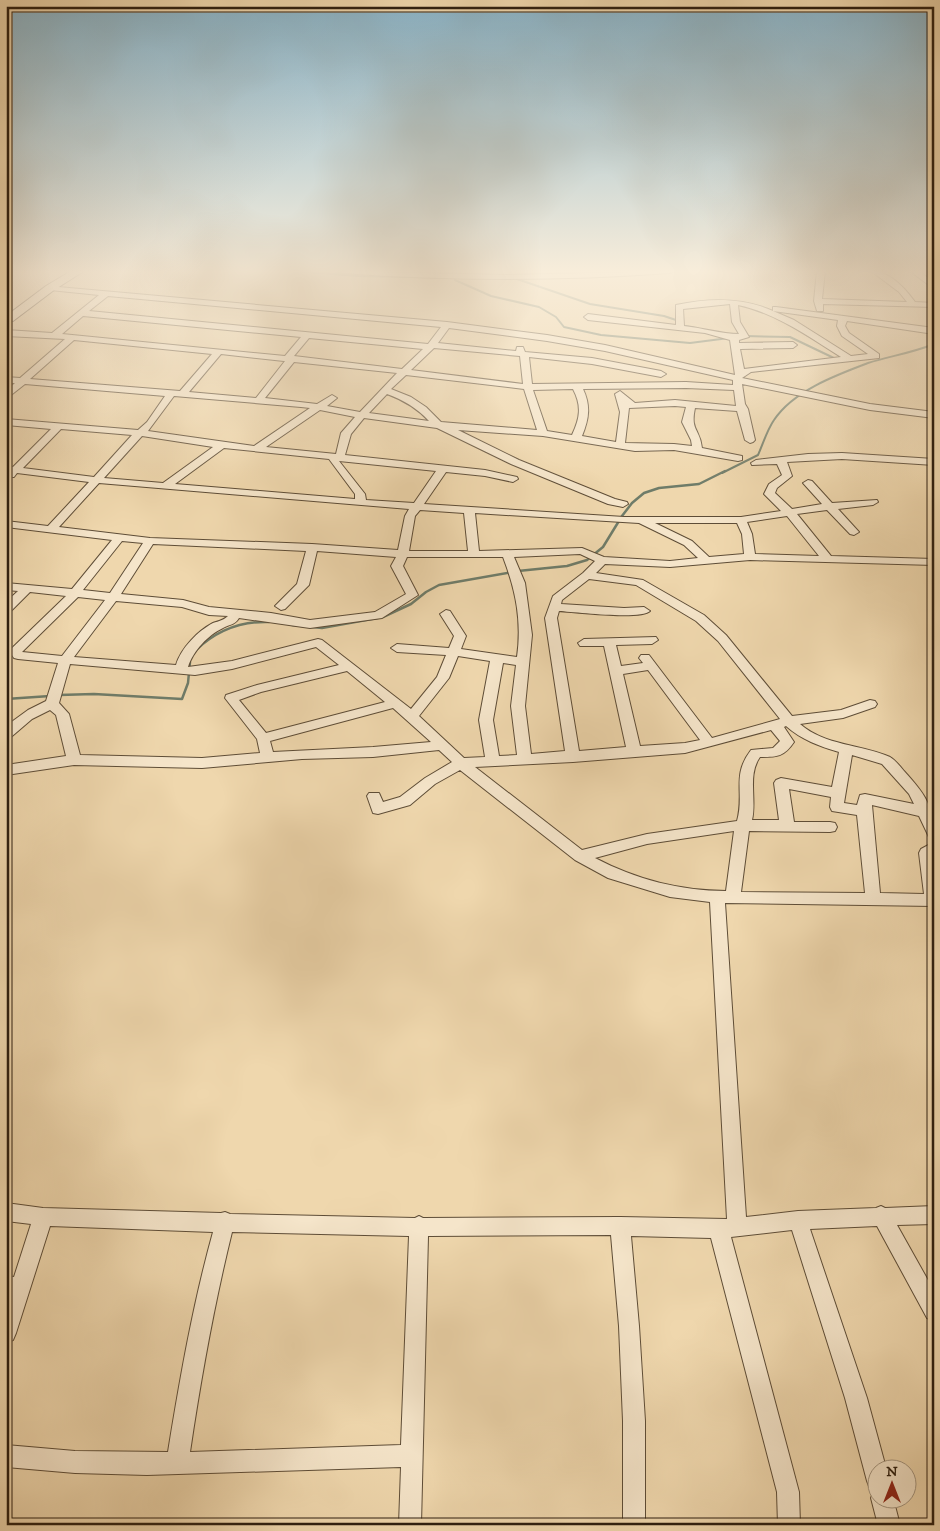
<svg xmlns="http://www.w3.org/2000/svg" width="940" height="1531" font-family="'IM FELL DW Pica',serif">
  <rect width="100%" height="100%" fill="#efd7ad"/>
  <filter id="stains"><feTurbulence type="fractalNoise" baseFrequency=".004" numOctaves="4"/><feColorMatrix values="0 0 0 0 .2 0 0 0 0 .09 0 0 0 0 .02 0 0 0 .5 -.17"/></filter>
  <radialGradient id="worn" r=".72"><stop offset=".6" stop-color="#630" stop-opacity="0"/><stop offset="1" stop-color="#630" stop-opacity=".3"/></radialGradient>
  <g fill="none" stroke-linecap="round" stroke-linejoin="round">
    <!-- stream-far1 -->
    <g stroke="#6f7c69" stroke-width="2">
      <path d="M294,271L359,276L460,278"/>
      <path d="M517,279L590,304L664,316L679,321"/>
      <path d="M455,280L491,296L539,307L556,317L564,327L601,335L690,343L729,338"/>
      <path d="M685,326L713,332"/>
      <path d="M745,336L790,337L836,359"/>
      <path d="M722,473L758,455C763,444 767,430 774,420C793,391 836,375 868,363C890,356 912,353 934,344"/>
    </g>
    <!-- stream -->
    <g stroke="#6f7c69" stroke-width="2.5">
      <path d="M292,625L322,628L383,617L411,604L426,592L439,585L518,571L567,566L587,560L603,547L622,516L632,503L644,493L659,488L699,484L725,471"/>
      <path d="M196,650C217,630 240,621 269,622"/>
      <path d="M59,695L94,694L182,699L188,683L190,662"/>
      <path d="M6,699L50,696"/>
    </g>
    <!-- street casing -->
    <g stroke="#5e4d37" stroke-width="2">
      <g id="street">
        <path d="M338,271L506,275L674,271L670,273C560,281 452,281 342,273Z"/>
        <path d="M817,271H825L822,299L907,302L899,292L871,271C889,271 905,288 915,302L934,303V307L823,304V311H817L814,301Z"/>
        <path d="M910,271H919L934,283V289Z"/>
        <path d="M47,286L447,322L547,335L605,345L735,375L730,340L705,333L588,320L584,317L588,314L676,325V305C709,298 742,297 773,311V307H776L934,328V334L847,321L845,326L849,333L879,354V358L751,372L742,378L870,404L934,412V418L870,410L742,384L745,404L748,409L755,440L753,442L750,443L745,440L737,411L695,408C690,431 700,428 702,448L742,456V460L738,461L674,450L635,451L543,436L458,430L519,460L615,499L627,502L628,504L623,507L608,504L511,464L437,428L364,418L351,434L345,455L485,470L517,477L518,479L513,482L485,476L446,472L424,504L624,517H741L781,511L764,494L769,484L782,475L777,464L752,465L751,463L756,460L808,454L842,453L934,459V465L842,459L787,462L792,476L777,488L775,493L792,509L822,504L803,483L808,480L812,481L832,503L877,500L878,502L873,505L838,509L859,532L854,535L850,534L827,510L797,514L831,556L934,559V565L750,560L670,567L605,564L596,573L643,580L704,615L726,635L792,716L841,710L870,700L875,701L877,704L875,707L843,718L800,724C825,746 861,744 890,757C895,760 900,766 904,771C925,794 934,806 934,838L929,837L919,816L872,805L880,893L924,894L919,853L921,849L934,842V906L725,903L746,1217L798,1211L876,1208L881,1206L885,1208L934,1206V1224L897,1225L934,1291V1321L927,1318L877,1226L810,1229L867,1398L886,1468H878V1498H893L900,1525H878L871,1498L874,1490L870,1489L867,1481L845,1398L792,1230L731,1237L799,1492L800,1525H778L777,1492L711,1238L631,1236L639,1326L645,1421V1525H623V1421L619,1326L611,1235L428,1236L421,1525H399L401,1467L147,1475L75,1473L6,1467V1445L75,1451L168,1452C180,1378 193,1304 213,1232L50,1226L16,1333L13,1340L6,1343V1276L14,1277L31,1224L6,1221V1203L43,1208L221,1213L225,1212L230,1214L415,1218L419,1216L423,1218L620,1217L727,1219L710,902L670,897L608,878L575,860L460,770L435,784L410,805L378,814L373,813L367,796L369,793H379L383,802L400,797L425,778L452,762L439,750L373,757L302,759L202,768L74,765L6,775V765L66,756L56,715L50,710L32,719L11,737L6,738V726L28,710L46,701L58,663L18,659L14,658L9,651L66,596L30,592L10,612H6V602L18,591L6,590V583L72,589L112,540L6,527V521L48,526L89,482L17,473L14,477H6V466L13,467L51,429L6,425V419L138,430L147,422L165,396L25,384L6,399V391L15,383H6V377L20,378L65,339L6,336V330L52,333L99,295L50,290L46,288ZM108,296L441,327L428,344L89,311ZM730,304L732,322L739,334C721,334 703,328 684,326L683,309ZM738,305C776,313 809,337 841,357L744,369L740,349L793,348L797,345L793,342L739,343V340L749,337L740,322ZM773,311L838,320L837,326L842,336L868,354L851,356L794,320ZM83,316L301,337L285,356L62,334ZM449,328L547,341L605,351L733,380V385L686,382L532,384L529,357L592,364L661,377L666,374L661,371L592,358L525,352L523,347H517L516,351L438,343ZM309,338L423,349L402,369L294,356ZM74,340L212,354L180,391L30,379ZM434,348L520,356L523,384L411,370ZM221,354L284,361H285L256,398L189,392ZM294,362L397,373L360,412L327,406L337,398L332,395L317,404L265,398ZM406,375L524,389L537,430L441,422L426,407L411,397L391,389ZM686,388L734,390L736,406L675,400L635,403L620,391L615,394L620,412L616,442L582,436C589,419 591,406 583,389ZM573,389C582,406 580,418 572,435L547,431L533,390ZM387,394C403,400 416,407 429,421L369,413ZM174,396L301,407L310,408L254,446L148,431ZM675,406L686,407L682,422L691,440L692,446L674,444L625,443L629,408ZM320,410L355,417L341,433L336,454L266,447ZM61,429L132,435L94,477L23,468ZM142,436L213,447L163,483L104,478ZM224,448L329,459L355,494V499L175,484ZM339,461L436,471L414,503L366,500L365,494ZM99,483L409,509L405,516L398,550L312,544L150,538L59,527ZM420,510L464,513L468,551H409L415,516ZM475,513L639,523L684,545L698,558L670,561L604,557L582,548L479,551ZM787,516L819,556L755,554L752,534L747,522ZM655,523H737L742,534L744,554L709,557L692,541ZM122,541L143,543L110,593L83,590ZM153,544L306,551L297,584L275,606L281,610L285,609L309,585L317,551L396,557L391,566L406,594L375,612L310,620L271,613L209,607L183,600L121,594ZM580,554L595,561L583,573L553,596L545,618L565,751L531,754L525,706L532,635L525,583L514,557ZM407,557H503C516,591 522,621 517,657L461,649L466,636L450,611L446,610L440,614L454,636L449,648L397,644L391,648L397,652L446,655L437,677L411,709L322,640L318,639L232,661L188,667C193,651 208,635 223,628C230,624 235,625 239,618L310,628L382,618L418,595L403,566ZM589,579L636,585L696,621L718,641L780,719L712,738L649,655H641L639,658L643,663L621,666L616,645L652,644L658,640L656,637L584,639L578,643L580,646H604L626,747L579,751L557,618L559,611C575,612 641,620 650,611L644,607L624,608L561,604L562,600ZM78,597L105,600L62,656L22,652ZM116,601L182,607L209,615L228,616C224,620 219,621 213,623C198,631 181,648 176,665L74,657ZM316,647L339,665L257,685L226,695L225,698L257,739L260,753L202,758L80,755L69,714L59,703L70,664L195,675L232,669ZM458,656L490,661L479,720L485,757L464,758L419,716L449,678ZM503,663L516,665L511,706L517,755L499,756L493,720ZM648,670L700,740L685,743L640,746L623,674ZM347,671L385,702L266,733L239,700L261,692ZM393,708L431,742L373,747L273,752L270,741ZM786,726C802,740 819,746 839,752L832,787L781,778L776,780L774,783L779,820H752C757,800 747,775 760,757C777,757 784,757 794,742L784,727ZM771,730L780,741L773,748L751,750C731,776 745,793 737,821L647,834L582,850L475,767L573,762L685,753ZM852,755L882,764L909,794L914,804L865,794L860,795L857,805L844,803ZM789,789L831,797L830,807L832,811L857,815L865,893L741,892L749,831L830,832L835,831L837,827L835,823L830,822H794ZM734,831L726,891C681,891 635,879 595,858L647,844ZM232,1232L409,1236L401,1445L190,1452C201,1378 214,1305 232,1232Z"/>
      </g>
    </g>
    <!-- secondary casing -->
    <g stroke="#2e1f10" stroke-width="2">
      <path id="secondary" d="M71,271H84L54,290L13,321L6,322V316L46,286Z"/>
    </g>
    <!-- street -->
    <use href="#street" fill="#f5e5ca" fill-rule="evenodd"/>
    <!-- secondary -->
    <use href="#secondary" fill="#f5e5ca" fill-rule="evenodd"/>
  </g>
  <!-- sky -->
  <linearGradient id="sky" x2="0" y2="1"><stop stop-color="#89b6cd"/><stop offset="0.56" stop-color="#f8edda"/><stop offset="1" stop-color="#f8edda" stop-opacity="0"/></linearGradient>
  <rect width="940" height="485" fill="url(#sky)"/>
  <!-- margin -->
  <rect width="940" height="1531" fill="none" stroke="#efd7ad" stroke-width="25"/>
  <rect x="8" y="8" width="925" height="1516" fill="none" stroke="#2e1f10" stroke-width="2.5"/>
  <rect x="12" y="12" width="915" height="1506" fill="none" stroke="#2e1f10"/>
  <!-- north arrow -->
  <g transform="translate(892 1484)"><circle r="24" fill="#f5e5ca" stroke="#a59680"/>
  <path d="M0-4L9 19L0 12L-9 19Z" fill="#8f2418"/>
  <text y="-8" font-size="14" font-weight="bold" text-anchor="middle" fill="#2e1f10">N</text>
  </g>
  <rect width="100%" height="100%" filter="url(#stains)"/>
  <rect width="100%" height="100%" fill="url(#worn)"/>
</svg>
